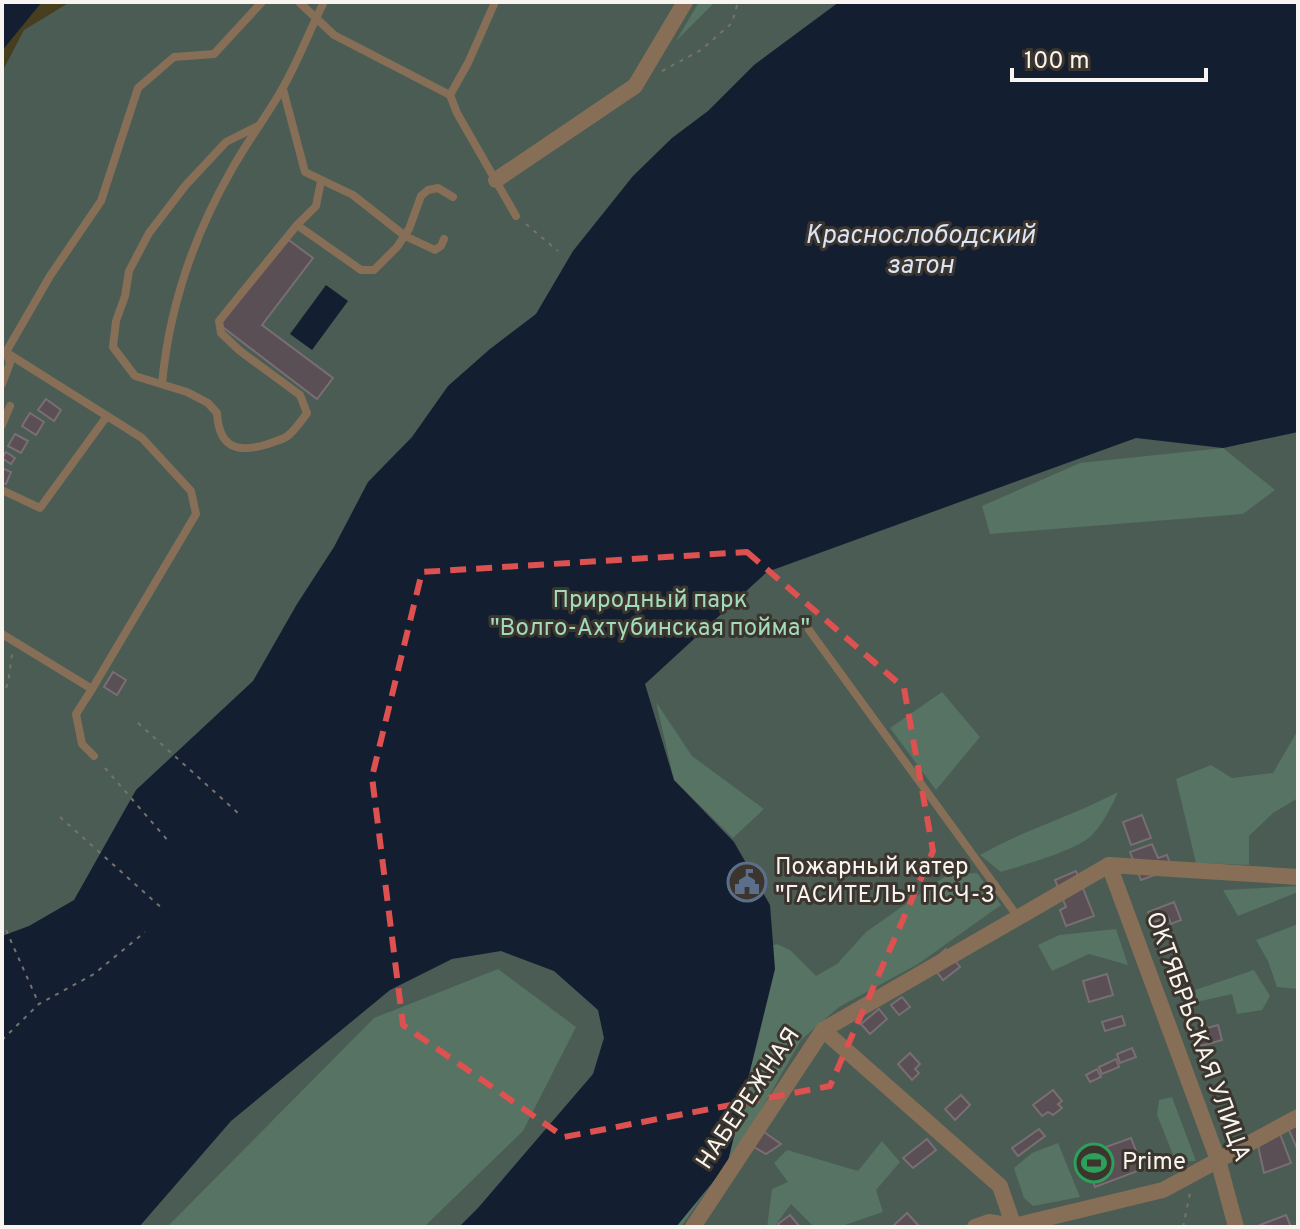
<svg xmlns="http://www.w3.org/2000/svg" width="1300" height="1229" font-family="Overpass,sans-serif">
  <rect width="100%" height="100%" fill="#3b352d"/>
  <!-- green -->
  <rect fill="#4a5c53" x="2" y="2" width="1296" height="1225"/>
  <!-- forest -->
  <g fill="#567364">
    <path d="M699,2H715L676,41Z"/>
    <path d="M1223,448L1275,490L1243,514L990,534L982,506L1080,463Z"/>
    <path d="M942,692L980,737L936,790L890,728Z"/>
    <path d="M656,702L692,756L764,809L733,838L674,780Z"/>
    <path d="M1298,730V798L1273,813L1249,836V865L1196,863L1176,779L1211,765L1232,778L1273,773Z"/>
    <path d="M1118,792C1111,808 1103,824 1091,836C1075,851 1023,865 1001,872L980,855C1023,830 1073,816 1118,792Z"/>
    <path d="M977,873L1001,905L918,964L839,1007L801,1040L753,1124L681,1227H613L757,949L777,944L790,950L816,976L837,964L866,932L947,875Z"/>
    <path d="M1298,886V892L1238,916L1223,890Z"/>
    <path d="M1298,924V989L1277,987L1268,961L1256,940Z"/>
    <path d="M1116,929L1128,965L1089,954L1052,971L1038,945L1059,935Z"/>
    <path d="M498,969L576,1027L523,1131L424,1227H167L374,1018Z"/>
    <path d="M1254,970L1270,996L1262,1010L1237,1014L1232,994L1192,1003L1189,992Z"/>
    <path d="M1172,1097L1196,1161L1176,1162L1157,1115L1159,1100Z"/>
    <path d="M882,1141L900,1162L876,1190L883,1212L839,1227H814L791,1204L774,1227H767L772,1189L788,1182L774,1163L787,1150L858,1171Z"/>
    <path d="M1058,1143L1080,1197L1033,1206L1024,1198L1014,1168L1032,1153Z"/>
  </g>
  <!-- sand -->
  <path fill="#463e1d" d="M42,2H70L24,30L2,72V51Z"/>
  <!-- water -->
  <g fill="#131e31">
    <path d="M2,2H42L2,51Z"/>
    <path d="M839,2H1298V432L1223,448L1136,438L767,572L645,684L674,780L734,842L770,905L775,969L727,1165L676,1227H459L478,1208L593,1074L604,1038L598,1010L554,971L501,951L452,959L390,990L231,1121L139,1227H2V936L29,926L74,900L136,790L253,681L297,604L334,547L368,482L412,437L448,386L490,349L536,314L573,251L633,176L672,138L708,111L754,65Z"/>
    <path d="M326,285L348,301L312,350L290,334Z"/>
  </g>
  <!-- building -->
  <g fill="#594f54" stroke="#796e74" stroke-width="2">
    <path d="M286,238L313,258L262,325L333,378L317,399L220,325Z"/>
    <path d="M46,399L61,410L54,421L38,410Z"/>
    <path d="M30,413L44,422L36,435L22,426Z"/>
    <path d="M15,434L28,441L21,453L8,446Z"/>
    <path d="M6,452L15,458L11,464L2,458Z"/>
    <path d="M2,468L11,472L6,484L2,483Z"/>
    <path d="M113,672L126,680L117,695L104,687Z"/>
    <path d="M1142,815L1151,838L1131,845L1123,822Z"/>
    <path d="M1152,844L1158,858L1167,855L1172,869L1141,880L1130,852Z"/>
    <path d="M1076,871L1094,916L1066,926L1060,910L1066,907L1055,880Z"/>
    <path d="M1174,902L1181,920L1171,924L1168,917L1152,923L1148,912Z"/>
    <path d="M946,949L960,967L943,980L930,963Z"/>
    <path d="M1107,974L1113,995L1089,1002L1083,981Z"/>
    <path d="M902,997L910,1007L899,1015L891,1005Z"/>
    <path d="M879,1009L887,1019L870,1034L861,1024Z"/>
    <path d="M1122,1016L1125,1025L1105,1031L1102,1022Z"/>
    <path d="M1218,1025L1222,1040L1201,1046L1197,1031Z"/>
    <path d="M1132,1048L1136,1057L1120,1063L1117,1054Z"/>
    <path d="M910,1053L920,1064L915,1069L919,1073L912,1080L898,1064Z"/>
    <path d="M1116,1059L1119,1067L1102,1074L1099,1067Z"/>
    <path d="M1097,1069L1101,1077L1090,1082L1086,1075Z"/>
    <path d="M1053,1090L1062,1101L1058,1104L1062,1108L1053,1115L1048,1112L1042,1116L1033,1105Z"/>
    <path d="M961,1095L970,1105L955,1120L945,1109Z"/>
    <path d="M1298,1125V1151L1289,1130Z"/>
    <path d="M1039,1129L1045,1136L1018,1156L1012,1148Z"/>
    <path d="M764,1132L781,1144L766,1154L752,1146Z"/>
    <path d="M1280,1134L1291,1163L1264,1173L1257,1141Z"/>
    <path d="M1131,1138L1143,1169L1095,1187L1083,1155Z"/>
    <path d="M927,1139L936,1150L913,1168L903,1158Z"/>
    <path d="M907,1213L920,1227H892Z"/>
    <path d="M790,1215L800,1227H780L778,1224Z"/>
    <path d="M1286,1215L1291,1227H1255Z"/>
  </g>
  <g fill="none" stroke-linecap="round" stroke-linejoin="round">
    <!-- path -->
    <g stroke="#77726b" stroke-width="2" stroke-dasharray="4 6" stroke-linecap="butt">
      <path d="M662,71L701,50L732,23L738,2"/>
      <path d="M526,224L558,251"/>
      <path d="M2,697L8,683L12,654"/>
      <path d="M138,723L238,813"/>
      <path d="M105,768L170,843"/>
      <path d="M60,817L164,910"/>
      <path d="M2,921L39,1004"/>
      <path d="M2,1040L39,1004L94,974L145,932"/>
      <path d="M1183,1227L1190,1193"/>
    </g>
    <!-- service -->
    <g stroke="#876e57" stroke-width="8">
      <path d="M299,2L334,35L450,95L468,63L495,2"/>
      <path d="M283,89L305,172L353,195L405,236L435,250L441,246L444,239"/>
      <path d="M450,95L457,113L516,216"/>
      <path d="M258,126L226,142L185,186L149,233L129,271L125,296L116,321L113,347L135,376L187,392L208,403L217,413C219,447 236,454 268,444C273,442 281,440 286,437C294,432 301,421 307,413L300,395L240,351L221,333L219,321L297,225L361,270H374L397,247L409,229L421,196L428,190L438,188L453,197"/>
      <path d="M297,225L316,206L321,181"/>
      <path d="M7,353L142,438L191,491L196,514L92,689"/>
      <path d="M2,384L10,363L6,352L50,276L101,201L138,88L174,57L214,54L262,2"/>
      <path d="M162,384C169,308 194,235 232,169C247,142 266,117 281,91C298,62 309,31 324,2"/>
      <path d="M2,425L10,406"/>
      <path d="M2,490L40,508L107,416"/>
      <path d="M809,630L1018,917"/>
      <path d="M2,634L92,689L76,714L82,744L94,756"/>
    </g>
    <!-- minor -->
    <g stroke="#876e57" stroke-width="16">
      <path d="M496,180L635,86L685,2"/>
      <path d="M1109,865L1218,1160L1236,1227"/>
      <path d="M823,1030L1000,1186L1014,1227"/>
      <path d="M693,1227L823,1030L1109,865L1298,877"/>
      <path d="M975,1227L989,1222L1014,1226L1163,1190L1298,1117"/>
    </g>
  </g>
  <!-- marked area -->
  <path fill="none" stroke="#dd5150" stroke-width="6" stroke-dasharray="16 10" stroke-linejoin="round" d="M747,552L904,688L933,851L830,1086L564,1137L403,1025L372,777L422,572Z"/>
  <!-- icons -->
  <defs>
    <g id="civic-ring" transform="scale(2)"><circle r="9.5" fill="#3b352d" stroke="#5c6f8a" stroke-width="1.5"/><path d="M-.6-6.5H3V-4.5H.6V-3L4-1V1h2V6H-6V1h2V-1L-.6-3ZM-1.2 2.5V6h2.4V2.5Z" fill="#5c6f8a"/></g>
    <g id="stadium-ring" transform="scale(2)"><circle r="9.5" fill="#3b352d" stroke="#2e9e5b" stroke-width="1.5"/><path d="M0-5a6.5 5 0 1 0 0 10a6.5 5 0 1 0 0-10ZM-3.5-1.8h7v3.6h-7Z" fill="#2e9e5b"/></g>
  </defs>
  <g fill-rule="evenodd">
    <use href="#civic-ring" x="747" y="882"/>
    <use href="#stadium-ring" x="1094" y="1163"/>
  </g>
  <g text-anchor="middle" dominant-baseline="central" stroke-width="6" stroke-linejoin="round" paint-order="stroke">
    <!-- park labels -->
    <g font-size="24" fill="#a1dabd" stroke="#3b352d">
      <text x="650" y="601">Природный парк<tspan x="650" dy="28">"Волго-Ахтубинская пойма"</tspan></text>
    </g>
    <!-- poi labels -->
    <g font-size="24" fill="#f8f4ef" stroke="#3b352d" text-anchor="start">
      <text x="775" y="868">Пожарный катер<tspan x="775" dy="28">"ГАСИТЕЛЬ" ПСЧ-3</tspan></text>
      <text x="1122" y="1163">Prime</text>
    </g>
    <!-- street labels -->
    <g font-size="24" fill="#f8f4ef" stroke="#3b352d">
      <text transform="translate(1197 1037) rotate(70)">ОКТЯБРЬСКАЯ УЛИЦА</text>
      <text transform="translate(749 1099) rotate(-56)">НАБЕРЕЖНАЯ</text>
    </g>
    <!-- water labels -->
    <g font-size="26" font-style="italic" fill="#dae4f7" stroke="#3b352d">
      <text x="920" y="236">Краснослободский<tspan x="920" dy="30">затон</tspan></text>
    </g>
  </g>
  <!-- border -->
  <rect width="1300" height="1229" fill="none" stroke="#f8f4ef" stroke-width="8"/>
  <!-- scale -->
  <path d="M1012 68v12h194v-12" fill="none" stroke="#f8f4ef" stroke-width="4"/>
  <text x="1024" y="68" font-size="24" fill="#f8f4ef" stroke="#3b352d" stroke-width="6" paint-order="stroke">100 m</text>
</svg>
